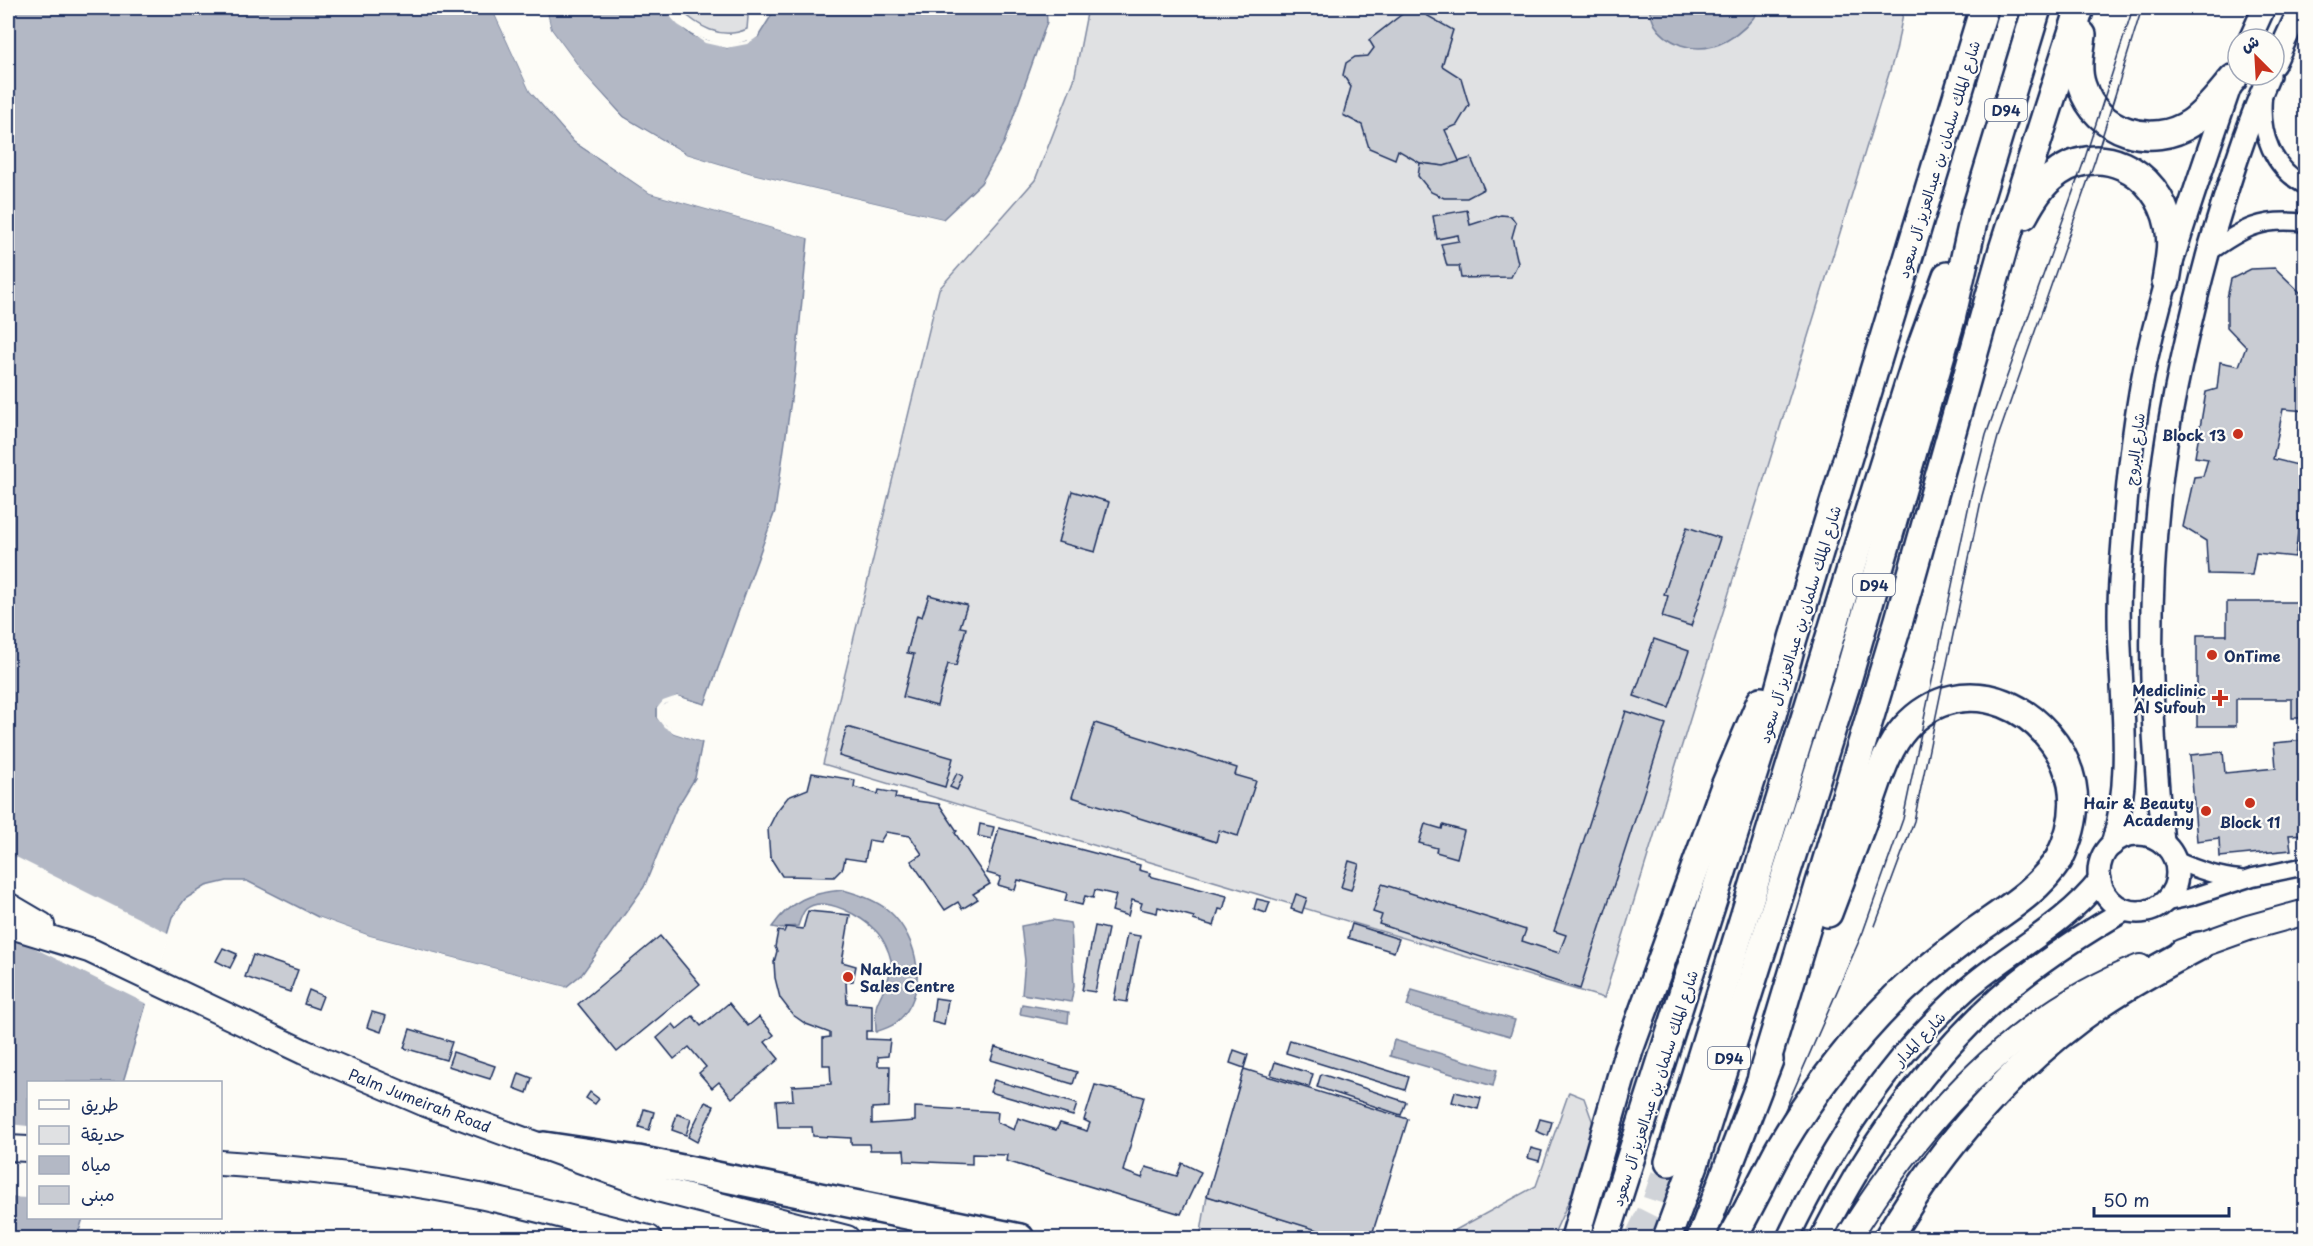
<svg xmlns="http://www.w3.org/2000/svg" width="2313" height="1246" font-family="'Playpen Sans','Playpen Sans Arabic',sans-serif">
  <rect width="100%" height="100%" fill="#fdfcf7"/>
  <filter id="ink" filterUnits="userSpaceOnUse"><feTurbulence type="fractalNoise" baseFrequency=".0167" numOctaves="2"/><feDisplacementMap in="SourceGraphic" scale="12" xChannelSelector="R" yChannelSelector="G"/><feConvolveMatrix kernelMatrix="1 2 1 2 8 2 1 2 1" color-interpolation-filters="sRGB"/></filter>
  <g filter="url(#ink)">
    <!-- green -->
    <g fill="#e0e1e3" stroke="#7e88a0" stroke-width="1.5">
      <path d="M678,8H746L748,17L747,29C720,41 698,26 678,8Z"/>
      <path d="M1088,8H1904L1896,51L1604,998L823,764L939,289L1035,180L1074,80Z"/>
      <path d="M1569,1092L1584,1098L1593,1123L1572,1194L1552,1238H1441L1536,1186Z"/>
      <path d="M1207,1196L1343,1238H1200Z"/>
    </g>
    <!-- water -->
    <g fill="#b3b8c5" stroke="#76819c" stroke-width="1.5">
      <path d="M8,8H492L530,91L574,142L650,193L808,238L795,372L775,511L705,704L677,696L657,708V718L674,733L702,742L695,778L676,809L644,887L582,974L566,987L370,936L318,917L247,881H227L206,886L185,899L172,917L123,1082H28V1218H83L77,1238H8Z"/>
      <path d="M546,8H662L691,35L727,48L758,37L776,8H1046L1047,22L1004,143L981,183L943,219L752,174L686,154L624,117L584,74L551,29Z"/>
      <path d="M1648,8H1760C1744,35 1713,56 1681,45C1671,41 1661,35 1655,25C1652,20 1651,13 1648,8Z"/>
      <path d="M843,890C858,894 876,900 889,911C919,938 930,993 897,1022C892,1027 883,1029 876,1032C876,1023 874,1012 877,1004C882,991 893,975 891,960C889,951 883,938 876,931C863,917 824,894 806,909C802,913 800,920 798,926L785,927L782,929L772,927C791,900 810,893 843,890Z"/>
      <path d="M1052,920L1070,923L1071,927L1074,986L1071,1002L1022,994L1025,961L1021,926Z"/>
      <path d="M1412,990L1515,1020L1510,1036L1407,1006Z"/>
      <path d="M1022,1004L1069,1012L1068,1023L1020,1014Z"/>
      <path d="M1394,1040L1497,1070L1493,1086L1390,1056Z"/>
    </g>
    <!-- pier -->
    <g fill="#fdfcf7">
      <path d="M492,8H495L533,89L576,139L652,190L809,235L811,239L650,193L574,141L530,91Z"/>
      <path d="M543,8H546L551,29L584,74L623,117L686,154L752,174L943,219L944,222L752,177L685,156L621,119L582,76L549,30Z"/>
      <path d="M662,8H666L692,33L706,40L727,45L746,41L759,30L758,37L747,44L727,48L705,43L678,25Z"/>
      <path d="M677,696L707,706L677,699L665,704L660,709V717L666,725L675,730L703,740L705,743L674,733L664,727L657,718V708L663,701Z"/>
      <path d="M8,853L170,934L149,1005L8,935Z"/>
      <path d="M318,917L370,936L566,987L563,989L369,939L319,920Z"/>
      <path d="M8,1124L28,1126V1198L8,1197Z"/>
    </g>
    <!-- building -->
    <g fill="#c9ccd3" stroke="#1b2f5e" stroke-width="1.5">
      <path d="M1410,8H1414L1453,30L1442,66L1461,78L1469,105L1457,125L1445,130L1460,163L1444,166L1420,163L1398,150L1395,159L1369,148L1362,125L1343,115L1351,87L1343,75L1346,63L1355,57L1368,56L1374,48L1369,40Z"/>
      <path d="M1471,158L1484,189L1467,198H1444L1431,192L1418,176L1420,163L1444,166Z"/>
      <path d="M1467,210L1470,225L1501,215L1511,216L1516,223L1512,237L1518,263L1511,277L1461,278L1459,266H1447L1441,244L1459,241L1458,235L1437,239L1433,216Z"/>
      <path d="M2275,268L2306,298V411L2283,409L2273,459L2306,467L2295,557L2256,553L2252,575L2208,574L2206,541L2183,527L2194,477L2203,476L2208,459L2195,457L2206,392L2217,389L2220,362L2239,366L2246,347L2227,327V298L2231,279L2251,269Z"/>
      <path d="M1072,491L1109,502L1095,552L1058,542Z"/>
      <path d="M1687,527L1720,538L1691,626L1662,617L1668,596L1664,594Z"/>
      <path d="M929,595L967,605L960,627L966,628L956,666L948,664L937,706L903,697L914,654L907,653L917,615L922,617Z"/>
      <path d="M2227,602H2304L2306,718H2292V699H2236V726H2197V635H2227Z"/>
      <path d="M1654,639L1689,651L1669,708L1634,696Z"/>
      <path d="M1626,711L1666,724L1580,989L1379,924L1382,915L1373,912L1382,884L1526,930L1522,941L1559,953L1566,935L1554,931Z"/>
      <path d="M1095,723L1237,768L1235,775L1256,781L1238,836L1219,830L1216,842L1072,797Z"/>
      <path d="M847,727L953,758L945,787L839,756Z"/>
      <path d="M2306,740V834L2289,835L2291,850L2220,857L2219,838L2197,841L2190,755L2223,752L2225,773L2276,768L2274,743Z"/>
      <path d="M812,773L855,780L854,787L878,794L879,790L896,793L895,798L939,804L957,831L955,833L990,884L973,894L978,899L962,909L958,902L945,910L911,861L922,854L910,836L886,832L880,842L869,840L865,861L845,858L843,868L834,877L782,876L770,857L768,829L777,811L788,797L808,789Z"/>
      <path d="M957,773L963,776L957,790L950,787Z"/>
      <path d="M980,824L994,827L991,839L978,836Z"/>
      <path d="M1425,824L1442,829L1443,825L1464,831L1457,858L1436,852L1437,848L1419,843Z"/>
      <path d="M999,828L1140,865L1139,870L1150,873L1149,876L1227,896L1223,910L1219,909L1214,926L1193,920L1194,917L1158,907L1157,913L1140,909L1142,903L1132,900L1128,916L1112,911L1116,895L1095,890L1093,898L1085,896L1082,905L1065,901L1067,893L1018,880L1015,890L998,885L1001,877L987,873Z"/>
      <path d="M1349,861L1359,864L1351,890L1341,887Z"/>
      <path d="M1296,894L1307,898L1302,913L1291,909Z"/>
      <path d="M1257,899L1270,902L1266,913L1254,909Z"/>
      <path d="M808,911L850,915L842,962L856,966L853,981L846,982L847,1003L872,1005V1031H866V1039L890,1040L888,1056L878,1057V1066H890L889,1107L872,1108V1124L915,1121V1107L998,1112L997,1122L1014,1130L1018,1118L1056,1130L1060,1123L1087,1131L1090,1123L1084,1120L1095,1085L1144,1097L1123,1171L1142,1178L1146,1167L1177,1176L1182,1163L1201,1172L1181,1214L1006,1161L1007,1155L972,1154V1164L905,1161L904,1150H870L869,1144H851V1138L813,1136L812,1127H778L776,1101L793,1100L792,1086L831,1084L830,1065H823V1038L830,1037V1033L806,1024L793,1015L780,998L775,978L774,962L777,951L775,947L778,931L784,932L786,927L803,929Z"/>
      <path d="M1352,924L1399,939L1394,952L1348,938Z"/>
      <path d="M1095,926L1108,929L1095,992L1082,990Z"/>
      <path d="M1127,934L1140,936L1127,1002L1114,1000Z"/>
      <path d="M660,936L700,984L617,1052L578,1004Z"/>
      <path d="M223,948L237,954L230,968L216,961Z"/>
      <path d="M253,955L298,970L290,992L245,977Z"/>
      <path d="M309,990L323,996L318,1009L304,1004Z"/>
      <path d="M935,998L948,1000L944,1025L932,1022Z"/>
      <path d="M729,1003L748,1026L759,1017L774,1035L765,1042L779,1059L732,1098L719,1082L712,1088L699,1073L706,1067L689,1047L674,1059L657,1038L673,1024L677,1029L693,1016L701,1026Z"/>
      <path d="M372,1012L386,1016L381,1032L367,1027Z"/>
      <path d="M410,1029L452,1042L446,1060L404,1048Z"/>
      <path d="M1290,1040L1409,1077L1405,1090L1286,1053Z"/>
      <path d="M995,1047L1077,1072L1073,1084L991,1060Z"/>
      <path d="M1234,1050L1248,1055L1244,1068L1230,1063Z"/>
      <path d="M453,1052L495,1066L490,1079L448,1066Z"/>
      <path d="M1275,1062L1313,1074L1309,1087L1271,1075Z"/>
      <path d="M1244,1069L1408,1119L1371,1238H1343L1207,1196Z"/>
      <path d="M519,1073L532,1078L527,1093L514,1088Z"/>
      <path d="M1321,1074L1406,1102L1401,1115L1317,1087Z"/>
      <path d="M994,1080L1077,1104L1073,1116L990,1092Z"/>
      <path d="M590,1092L599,1099L595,1104L586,1098Z"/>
      <path d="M1455,1092L1481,1098L1478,1109L1452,1102Z"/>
      <path d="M705,1102L714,1106L697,1142L688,1137Z"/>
      <path d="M644,1109L654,1112L649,1130L639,1127Z"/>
      <path d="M677,1114L691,1119L686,1135L672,1130Z"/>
      <path d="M1540,1119L1552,1122L1548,1136L1536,1131Z"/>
      <path d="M1531,1148L1542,1151L1539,1161L1528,1158Z"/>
    </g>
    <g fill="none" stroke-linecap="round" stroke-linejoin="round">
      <!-- primary-tunnel -->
      <path stroke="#d0d3d8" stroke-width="27" stroke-dasharray="27 14" stroke-linecap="butt" d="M1638,1238L1655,1204L1669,1162"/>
      <!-- minor casing -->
      <g stroke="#1b2f5e" stroke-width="21">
        <g id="minor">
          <path d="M2263,98C2260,134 2272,168 2306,186"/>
          <path d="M2208,253C2243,228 2262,217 2306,223"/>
          <path d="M2175,860C2197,870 2217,877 2240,879"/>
          <path d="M2163,903L2191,897L2253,877L2306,866"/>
        </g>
      </g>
      <!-- tertiary casing -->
      <g stroke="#1b2f5e" stroke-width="26">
        <g id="tertiary">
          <path d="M2250,39L2264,8"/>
          <path d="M2274,64L2300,8"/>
          <circle cx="2138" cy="873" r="39"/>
          <path d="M2163,842C2149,715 2146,586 2164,458C2174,387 2191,316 2210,246C2227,189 2245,130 2269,75"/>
          <path d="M2112,845C2138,760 2114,670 2120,582C2125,509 2131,433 2146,361C2167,267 2199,178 2230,87"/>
          <path d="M1788,1238C1833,1143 1888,1060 1967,989C2010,951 2064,926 2100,880"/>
          <path d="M1821,1238C1866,1149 1923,1066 1998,998C2037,964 2080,936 2125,910"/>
        </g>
      </g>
      <!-- secondary casing -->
      <g stroke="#1b2f5e" stroke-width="28">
        <g id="secondary">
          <path d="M8,905L42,925"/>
          <path d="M8,925L89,950L304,1052L423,1103L661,1190L847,1238"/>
          <path d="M2181,952L2248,928L2306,912"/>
          <path d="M8,1148L28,1149"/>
          <path d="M220,1163C309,1169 398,1179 484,1197C540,1209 595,1225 649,1238"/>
          <path d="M1848,1238C1918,1124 2012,1017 2140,967"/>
        </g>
      </g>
      <!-- primary casing -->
      <g stroke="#1b2f5e" stroke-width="32">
        <g id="primary">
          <path d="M2082,35C2080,52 2076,70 2082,86C2096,132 2152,149 2191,123C2208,111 2220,94 2233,79"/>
          <path d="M2024,215C2031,202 2039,188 2051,178C2097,138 2158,170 2169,226C2173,244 2169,262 2166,281"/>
          <path d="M1828,913C1842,876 1856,839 1870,802C1879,777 1887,748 1905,728C1962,664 2056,708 2072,784C2077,811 2071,835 2059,859"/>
          <path d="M1762,1076L1899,620L2003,249L2080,8"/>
          <path d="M544,1146L638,1160L1020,1238"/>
          <path d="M1669,1162L1845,588L1916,361L1947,276"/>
          <path d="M1575,1238L1629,1050L1725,786L1761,701"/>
          <path d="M1605,1238L1772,715L1793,638L1984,8"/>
          <path d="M1667,1238L1695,1162L1846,684L1951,319L1975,213L2037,8"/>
          <path d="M1701,1238L1769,1060"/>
          <path d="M1888,1238C1942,1146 2015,1061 2104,1001C2135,980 2167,963 2199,946"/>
        </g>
      </g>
      <!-- minor -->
      <use href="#minor" stroke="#fdfcf7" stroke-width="16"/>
      <!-- tertiary -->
      <use href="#tertiary" stroke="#fdfcf7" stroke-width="21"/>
      <!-- secondary -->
      <use href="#secondary" stroke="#fdfcf7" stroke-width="24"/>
      <!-- primary -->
      <use href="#primary" stroke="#fdfcf7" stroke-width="27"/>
      <!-- tram -->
      <g stroke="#1b2f5e" stroke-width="1.5">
        <path d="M1875,926L1914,821L1982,496L1998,437L2095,160L2142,8"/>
        <path d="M1731,1238L1749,1192L1863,932L1903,819L1971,495L1986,435L2084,161L2133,8"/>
        <path d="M1743,1238L1811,1072"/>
      </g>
      <!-- primary-bridge casing -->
      <g stroke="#1b2f5e" stroke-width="32" stroke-linecap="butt">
        <path id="primary-bridge" d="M1732,1238C1749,1209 1763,1179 1779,1149C1812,1093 1853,1039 1899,994C1922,972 1948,952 1973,933C2005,910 2037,892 2059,859"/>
      </g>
      <!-- primary-bridge -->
      <use href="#primary-bridge" stroke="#fdfcf7" stroke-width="27"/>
    </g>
  </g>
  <!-- markers -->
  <g fill="#c8321e" stroke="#fdfcf7" stroke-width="2">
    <circle cx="2238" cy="434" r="6"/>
    <circle cx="2212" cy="655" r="6"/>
    <path d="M2217 689h6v6h6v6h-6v6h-6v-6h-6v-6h6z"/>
    <circle cx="2250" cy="803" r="6"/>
    <circle cx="2206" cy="811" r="6"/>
    <circle cx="848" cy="977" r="6"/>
  </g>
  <g text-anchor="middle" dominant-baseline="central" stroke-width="4.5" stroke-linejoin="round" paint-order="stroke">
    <!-- shield labels -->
    <g fill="#fdfcf7" stroke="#5f6c8c" stroke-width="1.5">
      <rect x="1985" y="99" width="42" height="22" rx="4.5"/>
      <rect x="1853" y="574" width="42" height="22" rx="4.5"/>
      <rect x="1708" y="1047" width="42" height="22" rx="4.5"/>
    </g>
    <g font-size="14" font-weight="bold" fill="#1b2f5e">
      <text x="2006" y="110">D94</text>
      <text x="1874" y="585">D94</text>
      <text x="1729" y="1058">D94</text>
    </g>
    <!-- street labels -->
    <g font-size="15" fill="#1b2f5e" stroke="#fdfcf7">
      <text transform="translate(1938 159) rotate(-73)">شارع الملك سلمان بن عبدالعزيز آل سعود</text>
      <text transform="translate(2134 449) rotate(-83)">شارع البروج</text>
      <text transform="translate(1799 624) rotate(-73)">شارع الملك سلمان بن عبدالعزيز آل سعود</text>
      <text transform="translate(1919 1038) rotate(-47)">شارع المدار</text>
      <text transform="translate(1654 1088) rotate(-72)">شارع الملك سلمان بن عبدالعزيز آل سعود</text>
      <text transform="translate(420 1100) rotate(21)">Palm Jumeirah Road</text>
    </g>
    <!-- poi labels -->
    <g font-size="15" font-weight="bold" fill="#1b2f5e" stroke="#fdfcf7" text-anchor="end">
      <text x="2226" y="434">Block 13</text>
      <text x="2224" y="655" text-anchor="start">OnTime</text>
      <text x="2206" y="689">Mediclinic<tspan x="2206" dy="17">Al Sufouh</tspan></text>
      <text x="2194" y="802">Hair &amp; Beauty<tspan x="2194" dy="17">Academy</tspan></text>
      <text x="2250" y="821" text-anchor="middle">Block 11</text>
      <text x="860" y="968" text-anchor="start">Nakheel<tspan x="860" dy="17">Sales Centre</tspan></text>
    </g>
  </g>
  <!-- margin -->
  <rect width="2313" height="1246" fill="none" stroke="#fdfcf7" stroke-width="30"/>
  <rect x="15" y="15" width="2283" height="1216" fill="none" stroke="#1b2f5e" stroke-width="2" filter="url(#ink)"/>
  <!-- legend -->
  <rect x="27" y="1081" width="195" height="138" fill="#fdfcf7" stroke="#a3aaba" stroke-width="1.5"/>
  <rect x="39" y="1100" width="30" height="9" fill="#fdfcf7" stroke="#a3aaba" stroke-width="1.5"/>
  <text x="81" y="1111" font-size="18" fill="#1b2f5e">طريق</text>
  <rect x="39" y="1126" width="30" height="18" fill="#e0e1e3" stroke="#a3aaba" stroke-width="1.5"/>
  <text x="81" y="1141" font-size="18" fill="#1b2f5e">حديقة</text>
  <rect x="39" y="1156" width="30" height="18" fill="#b3b8c5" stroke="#a3aaba" stroke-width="1.5"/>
  <text x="81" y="1171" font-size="18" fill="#1b2f5e">مياه</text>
  <rect x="39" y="1186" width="30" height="18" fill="#c9ccd3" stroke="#a3aaba" stroke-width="1.5"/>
  <text x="81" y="1201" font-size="18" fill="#1b2f5e">مبنى</text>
  <!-- north arrow -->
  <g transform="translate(2256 57) rotate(336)"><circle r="28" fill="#fdfcf7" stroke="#a3aaba" stroke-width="1.5"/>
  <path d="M0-4.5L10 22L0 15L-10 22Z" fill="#c8321e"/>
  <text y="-9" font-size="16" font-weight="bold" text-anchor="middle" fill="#1b2f5e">ش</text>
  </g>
  <!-- scale -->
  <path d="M2094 1207v9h135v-9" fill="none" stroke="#1b2f5e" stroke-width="3"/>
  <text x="2103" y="1207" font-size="18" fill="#1b2f5e" stroke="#fdfcf7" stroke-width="4.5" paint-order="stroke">50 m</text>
</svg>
